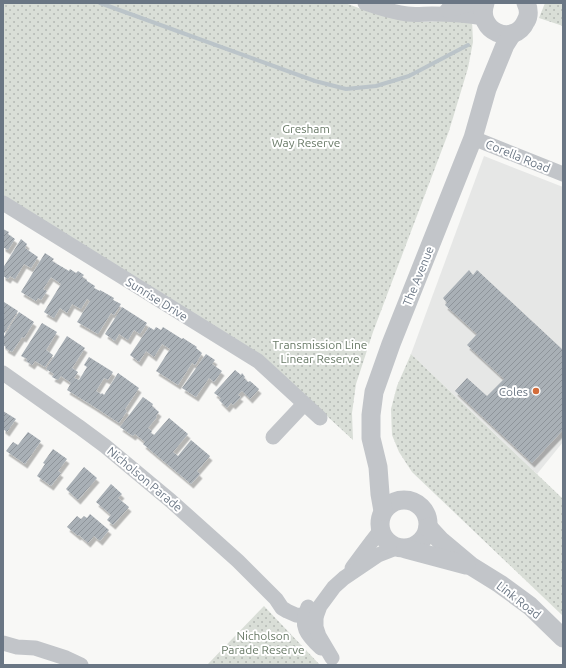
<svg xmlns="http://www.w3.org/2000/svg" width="566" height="668" font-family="Ubuntu,sans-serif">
  <defs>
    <pattern id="green-dots" width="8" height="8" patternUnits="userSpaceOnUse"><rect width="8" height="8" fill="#d9ded7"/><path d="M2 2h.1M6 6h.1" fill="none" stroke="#b4b9b4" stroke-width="1.8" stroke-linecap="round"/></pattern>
    <pattern id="building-hatch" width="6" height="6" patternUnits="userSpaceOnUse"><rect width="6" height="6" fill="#a9b0b6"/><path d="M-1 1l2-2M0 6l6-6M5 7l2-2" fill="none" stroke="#8e949a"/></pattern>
    <filter id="shadow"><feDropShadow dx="2.5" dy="4.5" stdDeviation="0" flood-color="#0004"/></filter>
  </defs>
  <rect width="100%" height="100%" fill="#f8f8f6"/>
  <!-- built -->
  <path fill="#e6e7e6" d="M484,156L563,187V442L537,474L411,354Z"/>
  <!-- green -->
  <g fill="url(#green-dots)">
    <path d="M3,3H345L370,12L408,21L422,22L472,20L473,42L468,68L449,131L373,332L356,384L352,413L353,440L262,356L3,197Z"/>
    <path d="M545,3H563V26L539,18Z"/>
    <path d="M411,354L563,499V616L412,472L399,452L392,435L391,409L397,386Z"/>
    <path d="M264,606L320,665H207Z"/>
  </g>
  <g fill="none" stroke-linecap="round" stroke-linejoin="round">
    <!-- stream -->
    <path stroke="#bbc4c9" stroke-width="4" d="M100,3L315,81L346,89L376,86L409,76L468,45"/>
  </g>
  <!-- building -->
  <g fill="url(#building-hatch)" filter="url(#shadow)">
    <path d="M3,229L9,232L8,234L15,239L8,250L3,247Z"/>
    <path d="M21,239L27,244L25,248L38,257L31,268L24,264L15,279L10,276L8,279L3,276V268Z"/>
    <path d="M45,253L54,259L52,261L69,271L70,269L76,273L78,271L84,275L82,277L87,280V281L95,286L94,288L100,291V290L114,298L113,300L121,304L114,315L111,313L98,334L77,322L90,301L87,299L81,309L72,304L67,313L60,308L54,318L44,312L61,284L51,277L43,289L47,291L41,300L38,298L36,301L21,292Z"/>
    <path d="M469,270L473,275L477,270L563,350V430L532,463L455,391L467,378L487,396L504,379L467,345L477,334L445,305L447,303L443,298Z"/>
    <path d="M4,302L18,311L3,335V303Z"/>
    <path d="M122,307L147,323L140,334L134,330L128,340L119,334L115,341L105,334Z"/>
    <path d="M19,312L34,322L24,338L22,337L12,352L5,348L6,347L3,345V338Z"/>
    <path d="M42,323L57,332L46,350L53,355L45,367L35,361L32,365L26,361L27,359L21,356Z"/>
    <path d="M149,327L154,330L156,327L161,330L163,327L182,339L183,338L197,347L196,348L202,353L195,365L192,363L178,385L156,371L170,349L162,344L154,357L146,351L139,362L130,355Z"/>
    <path d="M67,336L85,348L72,368L78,372L74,378L79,380L87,367L84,365L89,357L113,372L108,380L104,378L96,391L101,394L98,398L102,393L104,395L118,373L139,388L125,409L127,411L119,423L93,406L67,390L71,383L61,376L58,380L52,377L54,374L46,369Z"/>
    <path d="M206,354L215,360L212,364L222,371L214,382L209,378L196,397L182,388Z"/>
    <path d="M235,370L241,375L242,373L245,377L244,378L248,382L250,381L259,389L250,399L242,391L238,395L241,397L233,405L231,403L227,408L219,400L221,398L214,393Z"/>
    <path d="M143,397L153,404L152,406L159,412L156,416L157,417L148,428L152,431L151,433L154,435L169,418L188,434L173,452L178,456L191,440L210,456L197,471L200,474L191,484L143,444L145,442L135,434L133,436L120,427Z"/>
    <path d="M3,411L16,419L7,432L3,429Z"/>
    <path d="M28,432L41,441L25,464L6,451L13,442L18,445Z"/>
    <path d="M53,449L67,459L58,471L61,473L51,486L37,476L45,464L43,463Z"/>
    <path d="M84,467L97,478L78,500L66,489Z"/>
    <path d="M111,484L122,494L118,498L129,507L113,525L107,520L111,515L96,502Z"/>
    <path d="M90,514L109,530L100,541L94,536L88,543L79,535L78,536L67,527L77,516L81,519L84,516L87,518Z"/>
  </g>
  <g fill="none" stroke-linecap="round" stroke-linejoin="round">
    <!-- minor -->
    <g stroke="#c2c5c9" stroke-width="15">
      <path d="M365,3C379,8 393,12 407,14C415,15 424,14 432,14C449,14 467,15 484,18"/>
      <path d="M447,10L474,3"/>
      <path d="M473,138L563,174"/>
      <path d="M3,203L258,361L320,418"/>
      <path d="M3,373L78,426L105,446L171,501L238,561L276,599L282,608L287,611L296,615L316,617"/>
      <path d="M273,437L304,404"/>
      <path d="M352,568C362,555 370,543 380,531"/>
      <path d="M308,607C299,626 307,635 321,648"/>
      <path d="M3,643L17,647L35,648L66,658L81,665"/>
      <path d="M332,658L319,636L316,627V617L320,606L334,587L344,578L378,555L396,548"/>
    </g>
    <!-- tertiary -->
    <g stroke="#c2c5c9" stroke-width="19">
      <path d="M485,3C475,31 514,48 526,21C529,16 529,9 526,3"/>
      <circle cx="404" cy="524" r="24"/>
      <path d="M383,511L380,494L378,467L371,438V415L374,392L391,344L473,138L487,89L505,45L512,34"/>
      <path d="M428,527L440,540L471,566L500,584L530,606L563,638"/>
      <path d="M406,549L466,565"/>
    </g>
  </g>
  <!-- trees -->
  <circle fill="#aab3a8" cx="286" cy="651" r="5"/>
  <!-- markers -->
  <circle fill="#d36c3a" stroke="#fff" stroke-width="1.5" cx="536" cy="391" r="4"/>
  <g text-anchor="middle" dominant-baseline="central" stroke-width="4" stroke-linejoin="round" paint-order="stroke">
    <!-- park labels -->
    <g font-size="12" fill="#6a7b68" stroke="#fff">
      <text x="306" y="128">Gresham<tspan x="306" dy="14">Way Reserve</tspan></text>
      <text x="320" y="344">Transmission Line<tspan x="320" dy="14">Linear Reserve</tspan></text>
      <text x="263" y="635">Nicholson<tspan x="263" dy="14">Parade Reserve</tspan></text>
    </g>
    <!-- street labels -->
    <g font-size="12" fill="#6a7684" stroke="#fff">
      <text transform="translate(518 156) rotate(22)">Corella Road</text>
      <text transform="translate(418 276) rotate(-68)">The Avenue</text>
      <text transform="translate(157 299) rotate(32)">Sunrise Drive</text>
      <text transform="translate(145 479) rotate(40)">Nicholson Parade</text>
      <text transform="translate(519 600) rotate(38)">Link Road</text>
    </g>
    <!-- poi labels -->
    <g font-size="12" fill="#6a7684" stroke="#fff" text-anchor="end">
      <text x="528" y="391">Coles</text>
    </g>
  </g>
  <!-- border -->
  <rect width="566" height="668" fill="none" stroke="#6a7684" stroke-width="8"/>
</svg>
